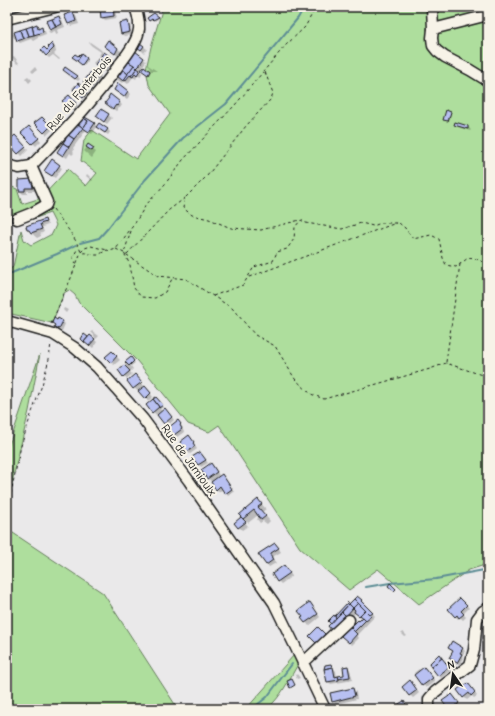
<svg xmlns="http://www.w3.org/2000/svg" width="495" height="716" font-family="'Comic Neue',sans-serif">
  <rect width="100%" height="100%" fill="#eae9ea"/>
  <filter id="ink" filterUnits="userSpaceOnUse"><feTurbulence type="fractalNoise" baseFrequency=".025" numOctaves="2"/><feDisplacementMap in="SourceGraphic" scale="8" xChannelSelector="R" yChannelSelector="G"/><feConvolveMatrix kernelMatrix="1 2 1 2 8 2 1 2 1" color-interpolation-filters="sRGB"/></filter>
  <g filter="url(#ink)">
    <!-- green -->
    <g fill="#aede9d" stroke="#657d5c">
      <path d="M163,7H488V564L469,570L419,604L378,569L349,590L300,548L227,437L219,425L209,432L188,424L137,361L79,303L75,295L69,290L64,293L52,323L7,313V271L13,267L21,230L24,240L31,245L52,234L56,225L50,213L18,224L11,212L7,211V185L17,189L22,204L41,198L68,169L86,186L97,173L81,161L84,140L92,130L136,159L170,114L149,85L146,69L151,47Z"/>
      <path d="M40,354L29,411L7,503V451Z"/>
      <path d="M7,529L103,593L178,709H7Z"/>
      <path d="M294,655L298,664C289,680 281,697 267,709H246Z"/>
    </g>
    <!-- shadow -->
    <g fill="#0003">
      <path d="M12,7H30V8L19,11L17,9L13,10Z"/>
      <path d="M113,8L115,11L117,18L105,20L102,17Z"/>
      <path d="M73,13L76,16L79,24L71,26L69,23Z"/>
      <path d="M154,14L159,18L155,21L154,19L151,21L149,18Z"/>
      <path d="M59,17L62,20L65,27L57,30L58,33L56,34L55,31L50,33L48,31L52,30L51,29Z"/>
      <path d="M127,22L130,25L132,35L124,36L122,34Z"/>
      <path d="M37,25L40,29H42L45,31L46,34L38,37V38L33,41L31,39L20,43L13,37L12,34Z"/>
      <path d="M7,38L11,48L10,49V50L8,51Z"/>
      <path d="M90,42L100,49L103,52L102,53L114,62L106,73L93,63L97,59L99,60L102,57L99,55L101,52L92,46L89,43Z"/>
      <path d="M108,42L121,51L118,56L105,46Z"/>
      <path d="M140,44L147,49L144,53L138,47Z"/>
      <path d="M52,45L55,47L56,52L54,54L60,59L59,60L53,55L49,58L47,56L51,53L49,51Z"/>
      <path d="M135,53L146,61L143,66L151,70L148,66V65L157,71H151L149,75L138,68V69L142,73L140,77L138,75L136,79L133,77L128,84L124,81L122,83L116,79Z"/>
      <path d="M14,56L19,63L17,64L12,57Z"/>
      <path d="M82,56L88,60L84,65L74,57L78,58Z"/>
      <path d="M35,67L37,70L33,73L31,71Z"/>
      <path d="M67,73L77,76L80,79L78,81Z"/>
      <path d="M28,76L32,80L29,83L25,78Z"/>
      <path d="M99,76L102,78L94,89L87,84Z"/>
      <path d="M75,85L77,86L78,85L90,95L86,100L72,88Z"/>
      <path d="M119,85L131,94L127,99L115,90Z"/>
      <path d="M69,96L78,106L74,111L64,101Z"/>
      <path d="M110,98L119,102L122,105L120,108H119L116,111L109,106Z"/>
      <path d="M488,101V108L485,106Z"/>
      <path d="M102,110L112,118L107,124L97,116Z"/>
      <path d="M450,113L451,114L449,121L446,120Z"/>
      <path d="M42,118L53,129L47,135L36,124Z"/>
      <path d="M77,124H94L97,127L92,134L86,130L73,148L74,150L73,152L74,153L72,155L70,153L67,158L61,154Z"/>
      <path d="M455,124L468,127L471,130L470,131L458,127Z"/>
      <path d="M29,128L41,141L36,146L23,133Z"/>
      <path d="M107,129L110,132L108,135L101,130Z"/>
      <path d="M15,136L28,150L22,156L9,142Z"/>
      <path d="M88,146L96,152L92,158L84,151Z"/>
      <path d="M59,166L62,168L55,178L48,173Z"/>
      <path d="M7,169L10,172L9,173L12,176L9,182L7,180Z"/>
      <path d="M87,174L93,180L92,181L86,176Z"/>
      <path d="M32,180L35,183V191H27V194H23L20,191Z"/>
      <path d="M45,220L48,225L42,227L44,232L40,234L41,235V236L37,238L28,230Z"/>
      <path d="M64,308L68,310L66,313L63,310Z"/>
      <path d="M63,322L65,324L62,331L58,329L53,323Z"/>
      <path d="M92,331L99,336L96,339L94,336V335L91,332Z"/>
      <path d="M84,335L88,338L90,336L97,342L93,348L82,339Z"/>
      <path d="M112,352L120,360L114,365L107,357Z"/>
      <path d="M131,359L135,363L131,366L133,369L130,372L132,374L127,379L119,370L127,363Z"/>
      <path d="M138,378L144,386L137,391L129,381Z"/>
      <path d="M148,390L153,397L148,401L146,398Z"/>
      <path d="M156,398L163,407L160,409L163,412H168L174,420L167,426L157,414L156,415L148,405Z"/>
      <path d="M180,424L183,428H182L184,432L177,437L170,428Z"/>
      <path d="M192,440L196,446H195L197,449L190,454L187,451Z"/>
      <path d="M200,453L208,463L201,467L199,464Z"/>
      <path d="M214,467L220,477L225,478L234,492L228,496L223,489L219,492L211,481L207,478Z"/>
      <path d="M258,500L266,509L262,512L270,521L267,524L263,521L260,523L257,519L260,517L258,515L248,523L244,519L243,520L248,526L242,530L235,523Z"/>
      <path d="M278,547L281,552L274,556L273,559L276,563L269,567L260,554Z"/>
      <path d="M284,566L292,576L281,584L278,581Z"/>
      <path d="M357,597L375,616L357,635L359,638L352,645L343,636L363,619L356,612L336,633L335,617L348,604L349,606Z"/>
      <path d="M460,599L469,608L463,614L466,617L463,620L460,617L458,619L449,609Z"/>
      <path d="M310,603L320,617L309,626L303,618L304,617Z"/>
      <path d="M403,632L407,636L405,637L401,633Z"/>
      <path d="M462,648L465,651L462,656L464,658L460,665L450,658Z"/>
      <path d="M442,659L451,670L441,678L438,675Z"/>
      <path d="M331,665L336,671L337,677L346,676L348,667L350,670L353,680L331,684L328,682L325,670L326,666Z"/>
      <path d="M419,669L421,671H427L435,681L426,688L414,673Z"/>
      <path d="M297,674L300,678L297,679L295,675Z"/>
      <path d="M413,685L419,693L413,698L410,695Z"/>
      <path d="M471,687L477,696L474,698L472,696L467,700L464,697Z"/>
      <path d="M353,689L356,692L357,699L336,704L333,701Z"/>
      <path d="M454,698L461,707L458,709H449Z"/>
    </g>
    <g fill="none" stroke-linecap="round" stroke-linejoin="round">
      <!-- stream -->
      <g stroke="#5d8d95" stroke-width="2">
        <path d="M80,243L99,238L108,228L145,180L183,138L226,104L298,18L304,7"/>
        <path d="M7,275L57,254L76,245"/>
        <path d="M366,587L390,583L436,579L484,570L488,567"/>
        <path d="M252,709L267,697L292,664"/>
      </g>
    </g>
    <!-- building -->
    <g fill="#b8c0f1" stroke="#1c1c1c">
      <path d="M113,7L114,16L101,18L100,9Z"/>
      <path d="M73,12L76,21L68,24L64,15Z"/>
      <path d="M154,13L159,17L153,20L152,19L149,21L147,18Z"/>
      <path d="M59,16L62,24L56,27L52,19Z"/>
      <path d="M52,19L56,27L50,30L46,21Z"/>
      <path d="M128,21L130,32L121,34L119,23Z"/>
      <path d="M37,24L38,29L42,27L43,32L34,35L32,26Z"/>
      <path d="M32,26L34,35L29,36L26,28Z"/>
      <path d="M26,28L29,36L23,39L20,30Z"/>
      <path d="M20,30L23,39L17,41L14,32Z"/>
      <path d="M108,40L118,48L115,54L104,46Z"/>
      <path d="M52,43L54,48L46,56L41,50L44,47L47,50L49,48L48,47Z"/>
      <path d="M140,43L144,46L141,50L137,47Z"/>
      <path d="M135,51L144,58L140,64V65L137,68L127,61Z"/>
      <path d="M104,52L112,58L107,65L99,59Z"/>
      <path d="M75,54L78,56L80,54L81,56L78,61L72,57Z"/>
      <path d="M82,54L87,58L82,65L77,61Z"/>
      <path d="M99,59L107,65L103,71L95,65Z"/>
      <path d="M127,61L134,65L128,74L122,69Z"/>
      <path d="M134,65L137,68L131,76L130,75L125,81L123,80Z"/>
      <path d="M144,66L150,71L148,75L141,70Z"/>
      <path d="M65,67L78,76L75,79L63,70Z"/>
      <path d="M137,68L140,70L137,75L135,73L133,77L131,76Z"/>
      <path d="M122,69L128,74L123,81L117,76Z"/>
      <path d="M92,70L100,75L95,81L88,76Z"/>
      <path d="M88,76L95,81L91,87L83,82Z"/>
      <path d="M78,83L88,91L83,98L73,90Z"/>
      <path d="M118,83L128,91L124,97L114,90Z"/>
      <path d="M110,94L120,102L117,106L116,105L113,109L105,103L109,98H108Z"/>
      <path d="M69,95L76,103L70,109L62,101Z"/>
      <path d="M101,109L109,114L104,122L96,116Z"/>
      <path d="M446,110L451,112L448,121L443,120Z"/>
      <path d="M83,116L95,123L89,132L83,128L88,121L82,117Z"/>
      <path d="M42,117L51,126L44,133L34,123Z"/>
      <path d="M82,117L88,121L83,128L77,123Z"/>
      <path d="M455,122L468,126V129L454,125Z"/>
      <path d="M77,123L83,128L74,139L68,135Z"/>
      <path d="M99,123L108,129L105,133L96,127Z"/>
      <path d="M29,126L39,138L32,144L21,133Z"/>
      <path d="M15,135L26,147L18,154L7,142Z"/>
      <path d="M68,135L74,139L69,147L63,143Z"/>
      <path d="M63,143L69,147L63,156L57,152Z"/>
      <path d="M88,144L94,148L92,151L86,147Z"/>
      <path d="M52,159L60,165L52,176L44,171Z"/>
      <path d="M32,179L33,188H25V191H19V180Z"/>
      <path d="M45,219L46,222L40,224L42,229L31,233L29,230H27L26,226Z"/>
      <path d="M54,318L57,320L58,318L63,321L59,329L54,327L55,325L52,323Z"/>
      <path d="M84,334L88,337L84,342L81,339Z"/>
      <path d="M90,335L95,339L89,346L84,342Z"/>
      <path d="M112,351L117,356L111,363L105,357Z"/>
      <path d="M131,357L134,361L129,366L125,362Z"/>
      <path d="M124,365L130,371L123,377L118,370Z"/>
      <path d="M135,374L142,382L133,389L127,381Z"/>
      <path d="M145,386L151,393L145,399L138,391Z"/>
      <path d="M156,397L163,405L159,408V407L153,399Z"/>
      <path d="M153,399L159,407L152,413L146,405Z"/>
      <path d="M165,408L172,417L164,424L157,415Z"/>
      <path d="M178,420L181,424L180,425L182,429L174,435L168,428Z"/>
      <path d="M189,435L194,442L193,443L195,446L187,452L180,442Z"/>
      <path d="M200,452L206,460L198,465L192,457Z"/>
      <path d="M211,463L217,472L207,479L201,470Z"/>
      <path d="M222,474L232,489L225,494L220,486L216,490L211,482Z"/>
      <path d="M258,499L262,504L258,507L266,516L261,520L254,510L243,519L239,515Z"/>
      <path d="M241,517L246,522L238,528L234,523Z"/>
      <path d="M275,543L279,548L271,553V556L273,560L266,565L258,554Z"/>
      <path d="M284,565L290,573L277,582L272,574Z"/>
      <path d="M390,583L396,589L394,591L388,586Z"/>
      <path d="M357,596L362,600L361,601L373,613L370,615L354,599Z"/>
      <path d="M460,598L467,605L461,611L464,614L459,618L457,615L455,617L448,609Z"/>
      <path d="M354,599L358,603L353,608L349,604Z"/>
      <path d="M310,602L318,614L305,623L301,618L303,617L298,611L306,605V604Z"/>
      <path d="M348,602L349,604L336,618L335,616Z"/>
      <path d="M358,603L365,610L359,616L354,612L355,610L353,608Z"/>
      <path d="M349,604L353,608L346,616L342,612Z"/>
      <path d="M365,610L371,616L366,620L360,615Z"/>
      <path d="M342,612L346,616L332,631L328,626Z"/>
      <path d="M334,615L336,618L331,624L328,621Z"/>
      <path d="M363,617L366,620L354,632L350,628L358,620L359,621Z"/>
      <path d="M318,627L325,634L317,644L309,636Z"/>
      <path d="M350,627L357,634L349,643L341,636Z"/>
      <path d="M452,641L463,648L460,653L462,654L457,663L449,658L453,651L448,648Z"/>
      <path d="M439,654L442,658L431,667L429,664Z"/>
      <path d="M442,658L449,667L438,676L431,667Z"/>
      <path d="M331,664L332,667L324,669L325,665Z"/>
      <path d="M348,666L350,677L338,679V676L344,675L343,667Z"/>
      <path d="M333,667L335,677L338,676L339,680L327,682L324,669Z"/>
      <path d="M424,667L433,678L422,686L414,675Z"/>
      <path d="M292,679L295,685L290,688L287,681Z"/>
      <path d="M410,680L417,690L409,696L402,687Z"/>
      <path d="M468,683L475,692L471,696L469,693L463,698L457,690L463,685L464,686Z"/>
      <path d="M353,688L355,696L332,702L330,693Z"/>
      <path d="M452,694L459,703L452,709H448L442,701Z"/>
      <path d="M404,701L409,709H397L395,706Z"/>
    </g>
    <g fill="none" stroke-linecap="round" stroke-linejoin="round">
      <!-- minor casing -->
      <g stroke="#1c1c1c" stroke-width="13">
        <g id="minor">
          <path d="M432,7L433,29L432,38L433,46L437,51L445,57L470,70L488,81"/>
          <path d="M7,19L55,7"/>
          <path d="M433,29L488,15"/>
          <path d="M7,165L19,168L31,166C62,134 93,102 119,65C126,56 135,45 138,34C141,25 138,15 135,7"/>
          <path d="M17,219L32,213L46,205L47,202L31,166"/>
          <path d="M7,321L53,334L75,348L97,367L143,419L189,481L274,603L295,646L325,709"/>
          <path d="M303,663L349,620"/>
          <path d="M429,709V699L435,692L470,665L474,650L477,619L483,611L488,608"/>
        </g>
      </g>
      <!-- path -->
      <g stroke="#1c1c1c" stroke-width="1" stroke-dasharray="3 3" stroke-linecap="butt">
        <path d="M265,72L273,93L271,99L246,126L207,176L185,198L183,208L192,215L209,219L231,228L261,230L300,220"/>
        <path d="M53,209C63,223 75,236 81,252L94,255H98L107,250L110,251L116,249L135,223L146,205L165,184L183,160L235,105L285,46L305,27L316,7"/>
        <path d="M131,231L124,253L130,265L134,288L141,297L155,298L165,292L172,279"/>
        <path d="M116,249L124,253L158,276L186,279L232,308L255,335L275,346L295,379L311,394L324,399L430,369L446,363L488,377"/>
        <path d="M127,254L169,210L185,198"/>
        <path d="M76,264L73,257L78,248"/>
        <path d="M249,277L396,223"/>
        <path d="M213,296L243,285L254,267L273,261L277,252L287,249L294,239L295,227L301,220L306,223L342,229L361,223L373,226L381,223H399L405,228L413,239L431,235L439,239L443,258L446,265L456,267L468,258L480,260L488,268"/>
        <path d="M51,324L71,278L81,252L85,248L91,246L107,250"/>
        <path d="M446,362L460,264"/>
        <path d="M7,511L21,446L31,415L42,385L49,359L51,343"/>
      </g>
      <!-- minor -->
      <use href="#minor" stroke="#f7f3e8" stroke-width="10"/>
    </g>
  </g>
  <g text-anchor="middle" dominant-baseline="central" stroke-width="4" stroke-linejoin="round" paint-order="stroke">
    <!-- street labels -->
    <g font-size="12" fill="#1c1c1c" stroke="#f7f3e8">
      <text transform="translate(79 93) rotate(-50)">Rue du Fonterbois</text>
      <text transform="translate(189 460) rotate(54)">Rue de Jamioulx</text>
    </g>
  </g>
  <!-- margin -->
  <rect width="495" height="716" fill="none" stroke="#f7f3e8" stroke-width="24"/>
  <rect x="12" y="12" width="471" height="692" fill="none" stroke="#1c1c1c" stroke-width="1.5" filter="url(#ink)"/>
  <!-- north arrow -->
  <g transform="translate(453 674) rotate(347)" stroke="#f7f3e8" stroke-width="3" paint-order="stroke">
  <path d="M0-3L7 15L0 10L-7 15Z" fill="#1c1c1c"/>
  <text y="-6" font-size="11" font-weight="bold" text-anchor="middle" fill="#1c1c1c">N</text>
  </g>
</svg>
